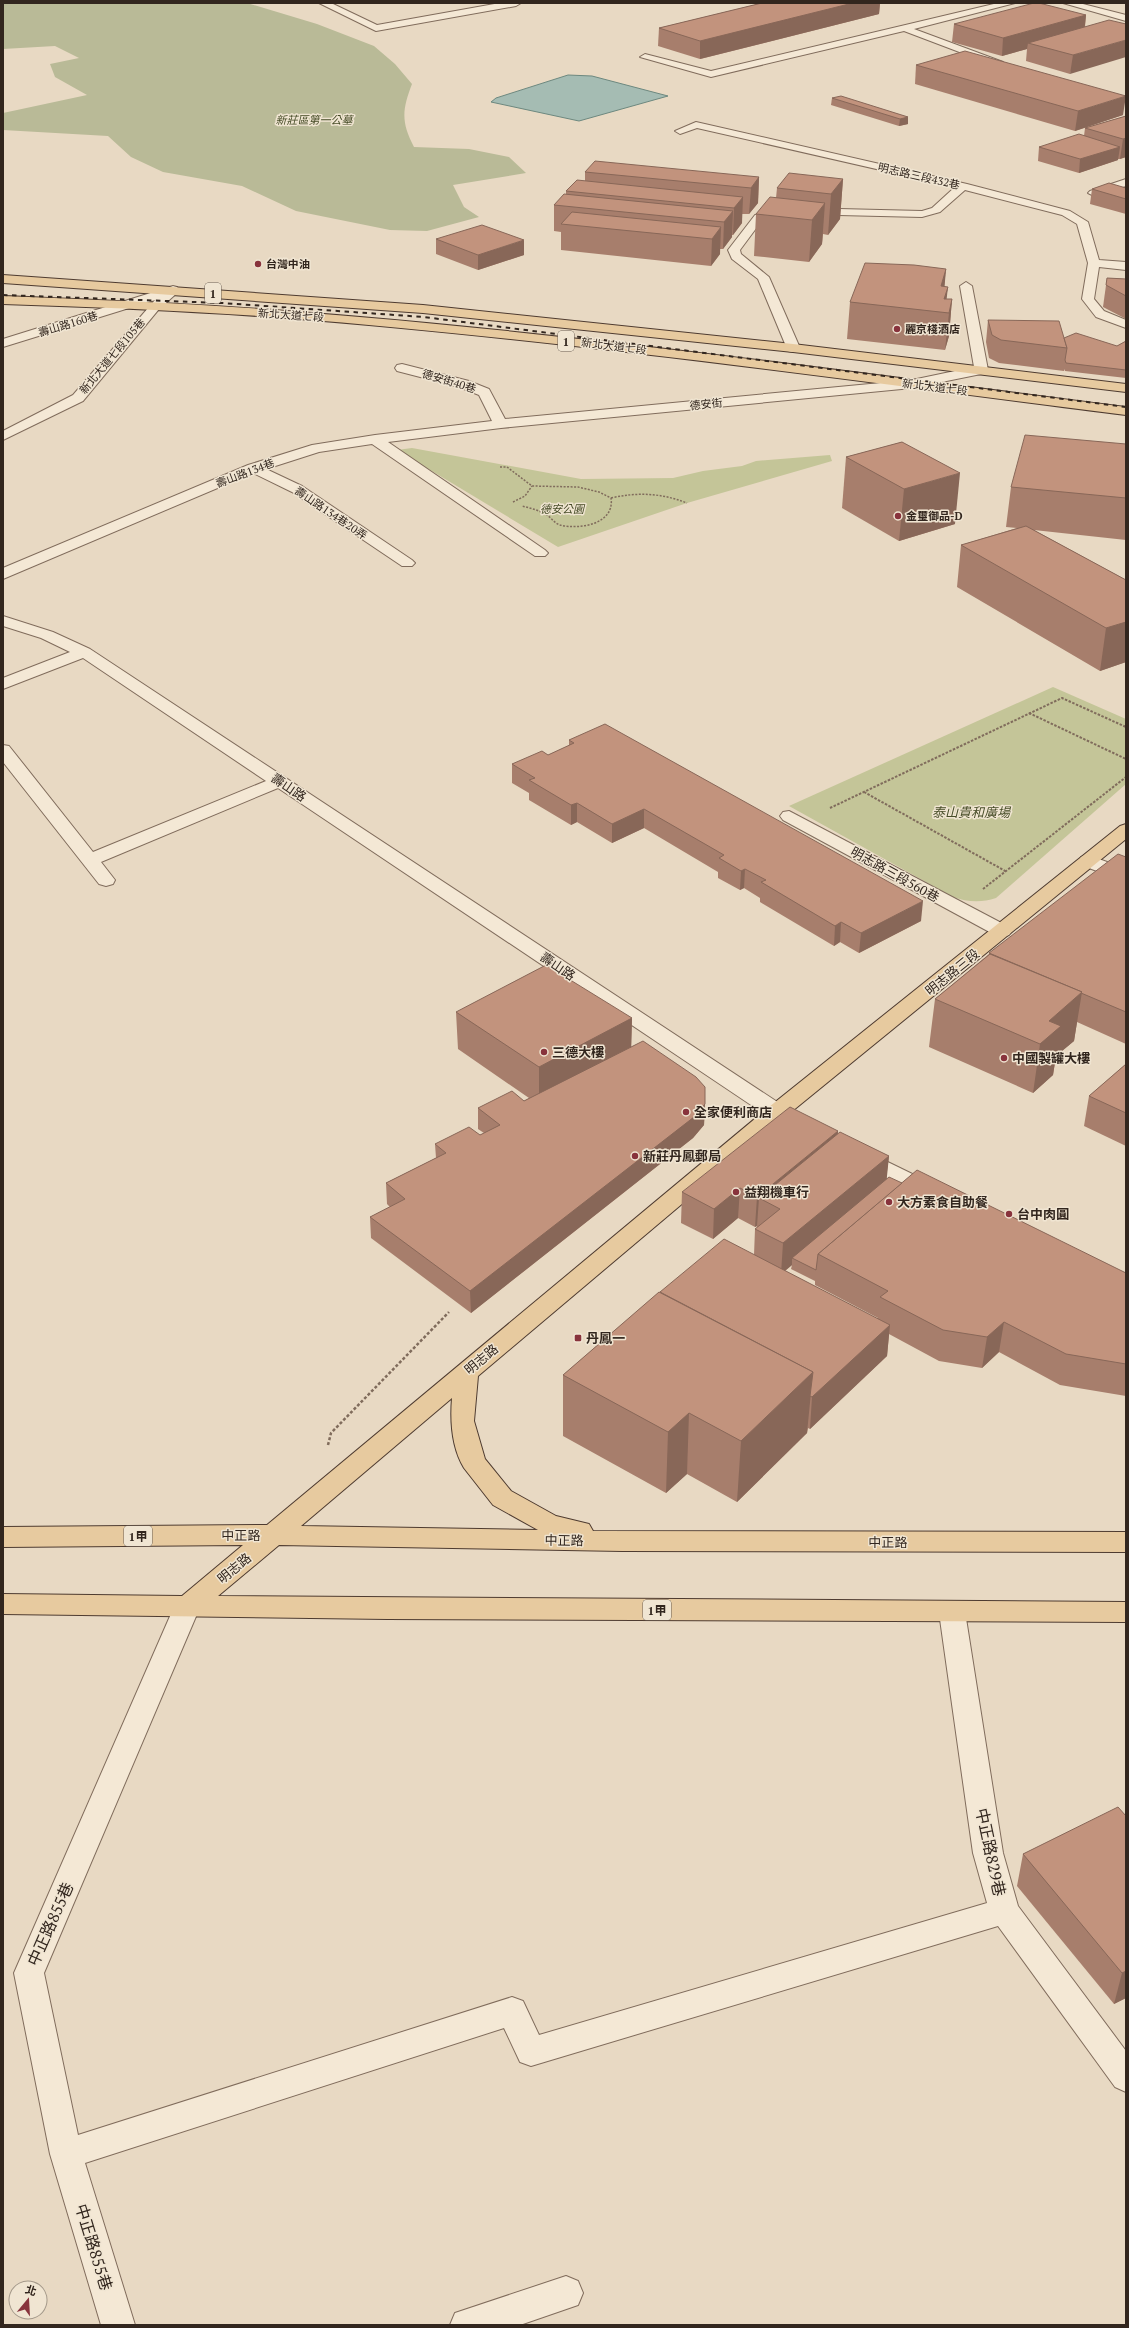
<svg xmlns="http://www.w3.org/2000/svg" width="1129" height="2328" font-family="'PT Serif','Noto Sans TC',serif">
  <rect width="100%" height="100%" fill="#e8d9c3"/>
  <!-- green -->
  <g fill="#c4c598">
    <path d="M412,448L581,479L673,478L703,471L742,466L756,461L830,455L832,461L687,503L558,547L397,450Z"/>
    <path d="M1053,687L1126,719V784L996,898C981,903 967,902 953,897L789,806Z"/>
  </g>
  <!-- cemetery -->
  <path fill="#b9ba97" d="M3,3H247L317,24L374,46L395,64L412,84C402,110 401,122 414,147L469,149L509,157L526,173L453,185L464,207L479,217L427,231L390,230L296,211L242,186L163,172L131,157L108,136L3,130V113L87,95L55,77L50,64L79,58L55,46L3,49Z"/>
  <!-- water -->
  <path fill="#a5bcb3" stroke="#6d887f" d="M568,75L592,76L668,96L579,121L491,102L496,98Z"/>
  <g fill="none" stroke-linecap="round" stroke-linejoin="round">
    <!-- minor casing -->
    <g stroke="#806c5c" stroke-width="2">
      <g id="minor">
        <path d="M319,3H331L377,25L500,3H521L516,6L376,31Z"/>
        <path d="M998,3H1015L914,29L1003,62L1004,64L999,67L904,31L711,77L640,57L645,54L711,71Z"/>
        <path d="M1063,3H1079L1126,15V21Z"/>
        <path d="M696,122L967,184L1070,211L1088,222L1099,260L1126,262V270L1099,267L1094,299L1104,311L1126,320V328L1096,317L1082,299L1088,263L1077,224L1062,215L965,190L940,212L922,217L797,214L763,219L740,250L741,254L769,277L800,348L793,352L788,351L758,279L732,259L728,250L755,215L797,208L922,211L932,208L955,187L697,128L680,134L675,131Z"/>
        <path d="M1126,179V186L1094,196L1088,193L1090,191Z"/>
        <path d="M966,282L972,286L988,370L986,373L912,388L501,428L388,442L545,550L548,553L545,556H535L372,444L319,452L266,469L302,486L412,560L415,563L412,566H402L292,492L253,473L3,579V568L248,465L312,445L375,435L492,421L479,395L459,387L397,371L395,368L397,365L402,364L469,381L489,389L505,419L912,380L974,367L960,286Z"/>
        <path d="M173,286L177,287L179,290L177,293L159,309L83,401L3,440V431L73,395L155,300L3,347V339Z"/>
        <path d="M3,616L53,632L90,649L785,1107L803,1116L806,1121L803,1126L795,1128L787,1126L769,1117L278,788L101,862L115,880L113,884L106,886L99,884L3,762V745L9,746L93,852L266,781L83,658L3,689V678L70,652L41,638L3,626Z"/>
        <path d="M789,811L1009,927L1012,931L1009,935L1002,937L995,935L783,820L780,816L783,812Z"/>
        <path d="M1088,855L1126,869V882L1081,865L1079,861L1081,857Z"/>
        <path d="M861,1149L941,1188L944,1193L941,1198L933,1200L925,1198L853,1161L850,1156L853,1151Z"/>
        <path d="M187,1597L196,1600L200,1607L44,1973L78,2135L512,1997L523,2001L539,2035L987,1903L973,1853L939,1612L942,1605L952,1602L962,1605L965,1612L1003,1853L1018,1906L1126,2051V2092L1115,2087L998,1926L531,2066L520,2062L504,2028L85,2163L135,2325H101L50,2154L14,1973L174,1607L178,1600Z"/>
        <path d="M566,2276L578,2281L583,2293L578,2305L520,2325H450L455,2313Z"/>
      </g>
    </g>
    <!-- major casing -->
    <g stroke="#4e3b30" stroke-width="2">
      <g id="major">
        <path d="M3,275L423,305L793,344L1126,384V392L793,352L423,313L3,283Z"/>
        <path d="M3,296C98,300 192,303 286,311C567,332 847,372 1126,407V415C847,380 567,340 286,318C192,311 98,307 3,304Z"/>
        <path d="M1126,824V839L785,1117L478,1376L474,1421L485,1459L511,1491L556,1516L589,1524L593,1531L1126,1532V1552L622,1551L279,1545L218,1596L1126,1602V1622L387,1619L3,1614V1594L182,1596L243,1545L3,1547V1527L267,1525L769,1107L1120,826ZM452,1398C450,1422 452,1448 464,1468L493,1505L538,1530L301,1526Z"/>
      </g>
    </g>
    <!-- path-far2 -->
    <g stroke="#806c5c" stroke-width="1.5" stroke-dasharray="2 1.5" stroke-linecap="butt">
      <path d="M500,467H507L532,486L578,487L599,492L611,498C615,524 580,530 560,525C554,523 551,517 545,514C538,510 530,508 522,506"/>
      <path d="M611,498C638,492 661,493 687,503"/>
      <path d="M513,502L525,496L532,486"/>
    </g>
    <!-- path-far1 -->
    <g stroke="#806c5c" stroke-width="2" stroke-dasharray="2.5 1.5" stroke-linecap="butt">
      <path d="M1029,713L1126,759"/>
      <path d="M864,792L1007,872"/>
      <path d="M830,808L1062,698L1126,727"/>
      <path d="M983,889L1126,777"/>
    </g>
    <!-- path -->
    <path stroke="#806c5c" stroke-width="2.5" stroke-dasharray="3 2" stroke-linecap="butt" d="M328,1445L331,1433L449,1312"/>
    <!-- minor -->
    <use href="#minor" fill="#f4e8d5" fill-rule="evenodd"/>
    <!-- major -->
    <use href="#major" fill="#e7ca9f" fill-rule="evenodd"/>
    <!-- rail -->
    <path stroke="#32261e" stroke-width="2" stroke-dasharray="4.5 4.5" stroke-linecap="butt" d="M3,295L222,303L424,317L1126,407"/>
  </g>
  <!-- wall -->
  <g fill="#a77e6c" fill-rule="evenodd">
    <path d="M762,3H880L879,14L700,59L658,46L659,28Z"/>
    <path d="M1086,15L1085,27L1070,74L1026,61L1027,49L1002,56L952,42L954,24Z"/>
    <path d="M916,65L1123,115L1075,131L915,84Z"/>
    <path d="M832,98L908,117V124L899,126L831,105Z"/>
    <path d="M1126,116V157L1120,159H1118V160L1079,173L1038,161L1039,147L1084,136L1085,128Z"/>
    <path d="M585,172L759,177L758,203L749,214H742V223L733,235H732V237L723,249H720V254L711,266L561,250V232L554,231V205L566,194V191L585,181Z"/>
    <path d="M843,179L840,219L828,235L823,234L822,244L809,262L754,256L756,214L776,198L777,188Z"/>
    <path d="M1126,188V214L1090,204L1092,189Z"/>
    <path d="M436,239L524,255L478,270L436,254Z"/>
    <path d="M946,269L944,287H948L946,299H952L949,336L945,350L847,339L850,302Z"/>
    <path d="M1107,278L1126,279V319L1103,307Z"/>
    <path d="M988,320L1064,338L1117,346L1126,341V378L1065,371L1064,369V371L999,363L989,358L986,342Z"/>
    <path d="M902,442L955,524L899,541L842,508L846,457Z"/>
    <path d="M1126,444V540L1034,530L1126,580V662L1100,671L957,587L961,545L1017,528L1006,527L1011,487Z"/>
    <path d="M569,740L921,921L859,953L840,942L834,946L760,902V898L744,888L740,890L718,878V872L644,828L612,843L577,822L571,825L529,800V793L512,783V764L548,755L569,746Z"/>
    <path d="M1126,857V1044L1077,1022L1074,1041L1056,1056L1053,1075L1033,1093L929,1047L935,999L989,954V953Z"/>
    <path d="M456,1012L632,1018L631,1047L705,1104L704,1125L693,1138L471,1313L371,1238L370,1217L390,1207L387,1204L386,1183L436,1158L435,1144L480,1135L484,1133L478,1129V1108L524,1101L529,1098L458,1049Z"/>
    <path d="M1126,1064V1146L1084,1126L1089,1096Z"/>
    <path d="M838,1131V1134L889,1156L886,1179L902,1183L1126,1273V1396L1060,1385L999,1352L982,1368L939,1361L889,1334L887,1356L810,1429L808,1428L807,1433L737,1502L687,1474L666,1493L563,1436V1375L660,1292L754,1255L755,1229L757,1228V1226L755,1227L738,1218L713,1239L681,1223L682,1192ZM792,1265L791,1269L815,1281V1285L878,1318V1319L785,1271Z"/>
    <path d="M1126,1816V1998L1114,2004L1017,1886L1023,1854Z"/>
  </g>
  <!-- shaded-wall -->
  <g fill="#886758">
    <path d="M853,3H880L879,14L700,59V41Z"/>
    <path d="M1086,15L1084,33L1028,43L1027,49L1002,56L1003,38Z"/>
    <path d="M1126,40V57L1070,74L1073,55Z"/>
    <path d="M1126,96L1123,115L1075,131L1078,111Z"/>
    <path d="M908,117V124L899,126L900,119Z"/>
    <path d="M1126,138V157L1120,159L1123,139Z"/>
    <path d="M1120,147L1118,160L1079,173L1080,159Z"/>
    <path d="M759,177L758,203L749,214L751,188Z"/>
    <path d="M843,179L840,219L828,235L831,194Z"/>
    <path d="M743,197L742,223L733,235L734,208Z"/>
    <path d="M825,203L822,244L809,262L812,220Z"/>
    <path d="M733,211L732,237L723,249L724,222Z"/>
    <path d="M721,227L720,254L711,266L712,239Z"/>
    <path d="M524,240V255L478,270V255Z"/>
    <path d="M946,269L943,305L941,286Z"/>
    <path d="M948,287L945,312L944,299Z"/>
    <path d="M952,299L949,336L945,350L949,313Z"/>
    <path d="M960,473L955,524L899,541L904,489Z"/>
    <path d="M1126,622V662L1100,671L1106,628Z"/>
    <path d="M577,803V822L571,825V805Z"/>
    <path d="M644,809V828L612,843V824Z"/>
    <path d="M745,869L744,888L740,890L741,871Z"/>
    <path d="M923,901L921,921L859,953L861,933Z"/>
    <path d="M841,922L840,942L834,946L835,926Z"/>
    <path d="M1082,992L1074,1041L1056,1056L1053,1075L1033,1093L1040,1044L1049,1021Z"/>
    <path d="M632,1018L631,1055L539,1105V1067Z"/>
    <path d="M705,1104L704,1125L693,1138L471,1313L470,1291Z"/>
    <path d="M838,1131L835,1161L759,1198L757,1226L755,1227L757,1197Z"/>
    <path d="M889,1156L886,1186L792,1258V1265L781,1274L783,1243Z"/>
    <path d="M740,1188L738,1218L713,1239L714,1209Z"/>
    <path d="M1004,1322L999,1352L982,1368L987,1337Z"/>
    <path d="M890,1325L887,1356L810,1429L812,1397Z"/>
    <path d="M813,1372L807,1433L737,1502L741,1441Z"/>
    <path d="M689,1413L687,1474L666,1493L668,1432Z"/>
    <path d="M1126,1971V1998L1114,2004L1122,1973Z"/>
  </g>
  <!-- building -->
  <g fill="#c2937d" stroke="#886758">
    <path d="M762,3H853L700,41L659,28Z"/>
    <path d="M1034,3H1039L1086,15L1003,38L954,24Z"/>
    <path d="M1109,20L1126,24V40L1073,55L1028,43Z"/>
    <path d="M965,51L1126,96L1078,111L916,65Z"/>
    <path d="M841,96L908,117L900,119L832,98Z"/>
    <path d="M1126,116V138L1123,139L1085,128Z"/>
    <path d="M1079,134L1120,147L1080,159L1039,147Z"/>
    <path d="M595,161L759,177L751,188L585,172Z"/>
    <path d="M789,173L843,179L831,194L777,188Z"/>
    <path d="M577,180L743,197L734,208L566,191Z"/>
    <path d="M1109,183L1126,188V199L1092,189Z"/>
    <path d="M564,194L733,211L724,222L554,205Z"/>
    <path d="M770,197L825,203L812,220L756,214Z"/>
    <path d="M572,212L721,227L712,239L561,224Z"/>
    <path d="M482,225L524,240L478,255L436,239Z"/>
    <path d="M865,263L914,265L946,269L941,286L948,287L944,299H952L949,313L850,302Z"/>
    <path d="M1107,278L1126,279V296L1106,285Z"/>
    <path d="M988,320L1059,321L1067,348L1001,340L992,335Z"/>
    <path d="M1076,333L1117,346L1126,341V370L1066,363L1065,360L1067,348L1064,338Z"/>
    <path d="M1025,435L1126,444V498L1011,487Z"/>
    <path d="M902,442L960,473L904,489L846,457Z"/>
    <path d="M1026,526L1126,580V622L1106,628L961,545Z"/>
    <path d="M605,724L923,901L861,933L841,922L835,926L761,882L766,880L745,869L741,871L719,858L724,855L644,809L612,824L577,803L571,805L529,780L535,778L512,764L542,751L548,755L574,743L569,740Z"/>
    <path d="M1118,854L1126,857V1012L1081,993L1082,992L989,953Z"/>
    <path d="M990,954L1082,992L1049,1021L1061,1026L1040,1044L935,999Z"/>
    <path d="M546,965L632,1018L539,1067L456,1012Z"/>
    <path d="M643,1041L696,1077L705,1087V1104L694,1117L470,1291L370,1217L405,1199L386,1183L446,1153L435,1144L469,1127L480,1135L500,1125L478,1108L512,1091L524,1101Z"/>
    <path d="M1126,1064V1113L1089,1096Z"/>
    <path d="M790,1107L838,1131L757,1197L740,1188L714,1209L682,1192Z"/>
    <path d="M840,1132L889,1156L783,1243L755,1229L780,1209L759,1198Z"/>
    <path d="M917,1170L1126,1273V1364L1066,1354L1004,1322L987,1337L943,1330L880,1297L888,1291L818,1254Z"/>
    <path d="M889,1177L902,1183L818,1254L816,1270L792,1258Z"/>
    <path d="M724,1239L890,1325L812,1397L810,1396L813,1372L660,1292Z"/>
    <path d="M659,1292L813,1372L741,1441L689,1413L668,1432L563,1375Z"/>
    <path d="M1118,1807L1126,1816V1971L1122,1973L1023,1854Z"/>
  </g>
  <!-- markers -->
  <g fill="#88333c" stroke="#f0e5d2" stroke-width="1.5">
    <circle cx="258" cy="264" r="4"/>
    <circle cx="897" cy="329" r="4"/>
    <circle cx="898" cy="516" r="4"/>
    <circle cx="544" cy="1052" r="4"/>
    <circle cx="1004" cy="1058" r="4"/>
    <circle cx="686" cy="1112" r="4"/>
    <circle cx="635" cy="1156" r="4"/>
    <circle cx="736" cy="1192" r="4"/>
    <circle cx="889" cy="1202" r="4"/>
    <circle cx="1009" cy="1214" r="4"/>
    <rect x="574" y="1334" width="8" height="8" rx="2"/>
  </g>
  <g text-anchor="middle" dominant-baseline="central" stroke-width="3" stroke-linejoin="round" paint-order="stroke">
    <!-- far-park labels -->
    <g font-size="11" font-style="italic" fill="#464c27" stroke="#f0e5d2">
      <text x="314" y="120">新莊區第一公墓</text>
      <text x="562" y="509">德安公園</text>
    </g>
    <!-- far-street labels -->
    <g font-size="11" fill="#32261e" stroke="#f0e5d2">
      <text transform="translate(919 176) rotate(13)">明志路三段432巷</text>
      <text transform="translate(291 315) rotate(4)">新北大道七段</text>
      <text transform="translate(68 324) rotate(-17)">壽山路160巷</text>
      <text transform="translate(614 346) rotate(7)">新北大道七段</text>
      <text transform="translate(112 356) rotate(-50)">新北大道七段105巷</text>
      <text transform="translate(449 381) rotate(17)">德安街40巷</text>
      <text transform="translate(935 387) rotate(7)">新北大道七段</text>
      <text transform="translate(706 404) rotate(-6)">德安街</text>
      <text transform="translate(245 473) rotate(-21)">壽山路134巷</text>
      <text transform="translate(331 513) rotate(34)">壽山路134巷20弄</text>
    </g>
    <!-- far-poi labels -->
    <g font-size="11" font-weight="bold" fill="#32261e" stroke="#f0e5d2" text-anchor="start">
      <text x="266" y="264">台灣中油</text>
      <text x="905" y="329">麗京棧酒店</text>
      <text x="906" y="516">金璽御品-D</text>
    </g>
    <!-- shield labels -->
    <g fill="#f0e5d2" stroke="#6b5f54" stroke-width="1">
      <rect x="205" y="283" width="16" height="20" rx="3"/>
      <rect x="558" y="331" width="16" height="20" rx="3"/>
      <rect x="124" y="1526" width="28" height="20" rx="3"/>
      <rect x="643" y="1600" width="28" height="20" rx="3"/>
    </g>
    <g font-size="12" font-weight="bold" fill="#32261e">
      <text x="213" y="293">1</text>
      <text x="566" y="341">1</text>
      <text x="138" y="1536">1甲</text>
      <text x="657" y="1610">1甲</text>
    </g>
    <!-- street labels -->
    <g font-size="13" fill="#32261e" stroke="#f0e5d2">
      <text transform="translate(289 787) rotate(34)">壽山路</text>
      <text transform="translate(895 874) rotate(29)">明志路三段560巷</text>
      <text transform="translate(558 966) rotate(34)">壽山路</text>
      <text transform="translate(952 972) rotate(-39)">明志路三段</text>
      <text transform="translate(481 1359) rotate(-40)">明志路</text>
      <text x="241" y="1535">中正路</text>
      <text transform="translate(564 1540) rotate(1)">中正路</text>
      <text x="888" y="1542">中正路</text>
      <text transform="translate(234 1568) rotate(-40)">明志路</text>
    </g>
    <!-- park labels -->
    <g font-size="13" font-style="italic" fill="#464c27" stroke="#f0e5d2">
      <text x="971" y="812">泰山貴和廣場</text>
    </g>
    <!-- poi labels -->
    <g font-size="13" font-weight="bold" fill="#32261e" stroke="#f0e5d2" text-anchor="start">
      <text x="552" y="1052">三德大樓</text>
      <text x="1012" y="1058">中國製罐大樓</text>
      <text x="694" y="1112">全家便利商店</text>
      <text x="643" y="1156">新莊丹鳳郵局</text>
      <text x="744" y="1192">益翔機車行</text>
      <text x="897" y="1202">大方素食自助餐</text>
      <text x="1017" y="1214">台中肉圓</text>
      <text x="586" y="1338">丹鳳一</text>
    </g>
    <!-- near-street labels -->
    <g font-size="16" fill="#32261e" stroke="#f0e5d2">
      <text transform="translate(991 1852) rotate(78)">中正路829巷</text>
      <text transform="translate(50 1924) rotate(-66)">中正路855巷</text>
      <text transform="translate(94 2247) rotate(73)">中正路855巷</text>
    </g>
  </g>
  <!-- border -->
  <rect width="1129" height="2328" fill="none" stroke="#32261e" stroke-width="8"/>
  <!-- north arrow -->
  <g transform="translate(28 2300) rotate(18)"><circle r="19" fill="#f0e5d2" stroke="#a4998a"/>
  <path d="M0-3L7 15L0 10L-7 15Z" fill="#88333c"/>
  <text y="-6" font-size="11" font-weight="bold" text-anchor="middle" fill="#32261e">北</text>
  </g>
</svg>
